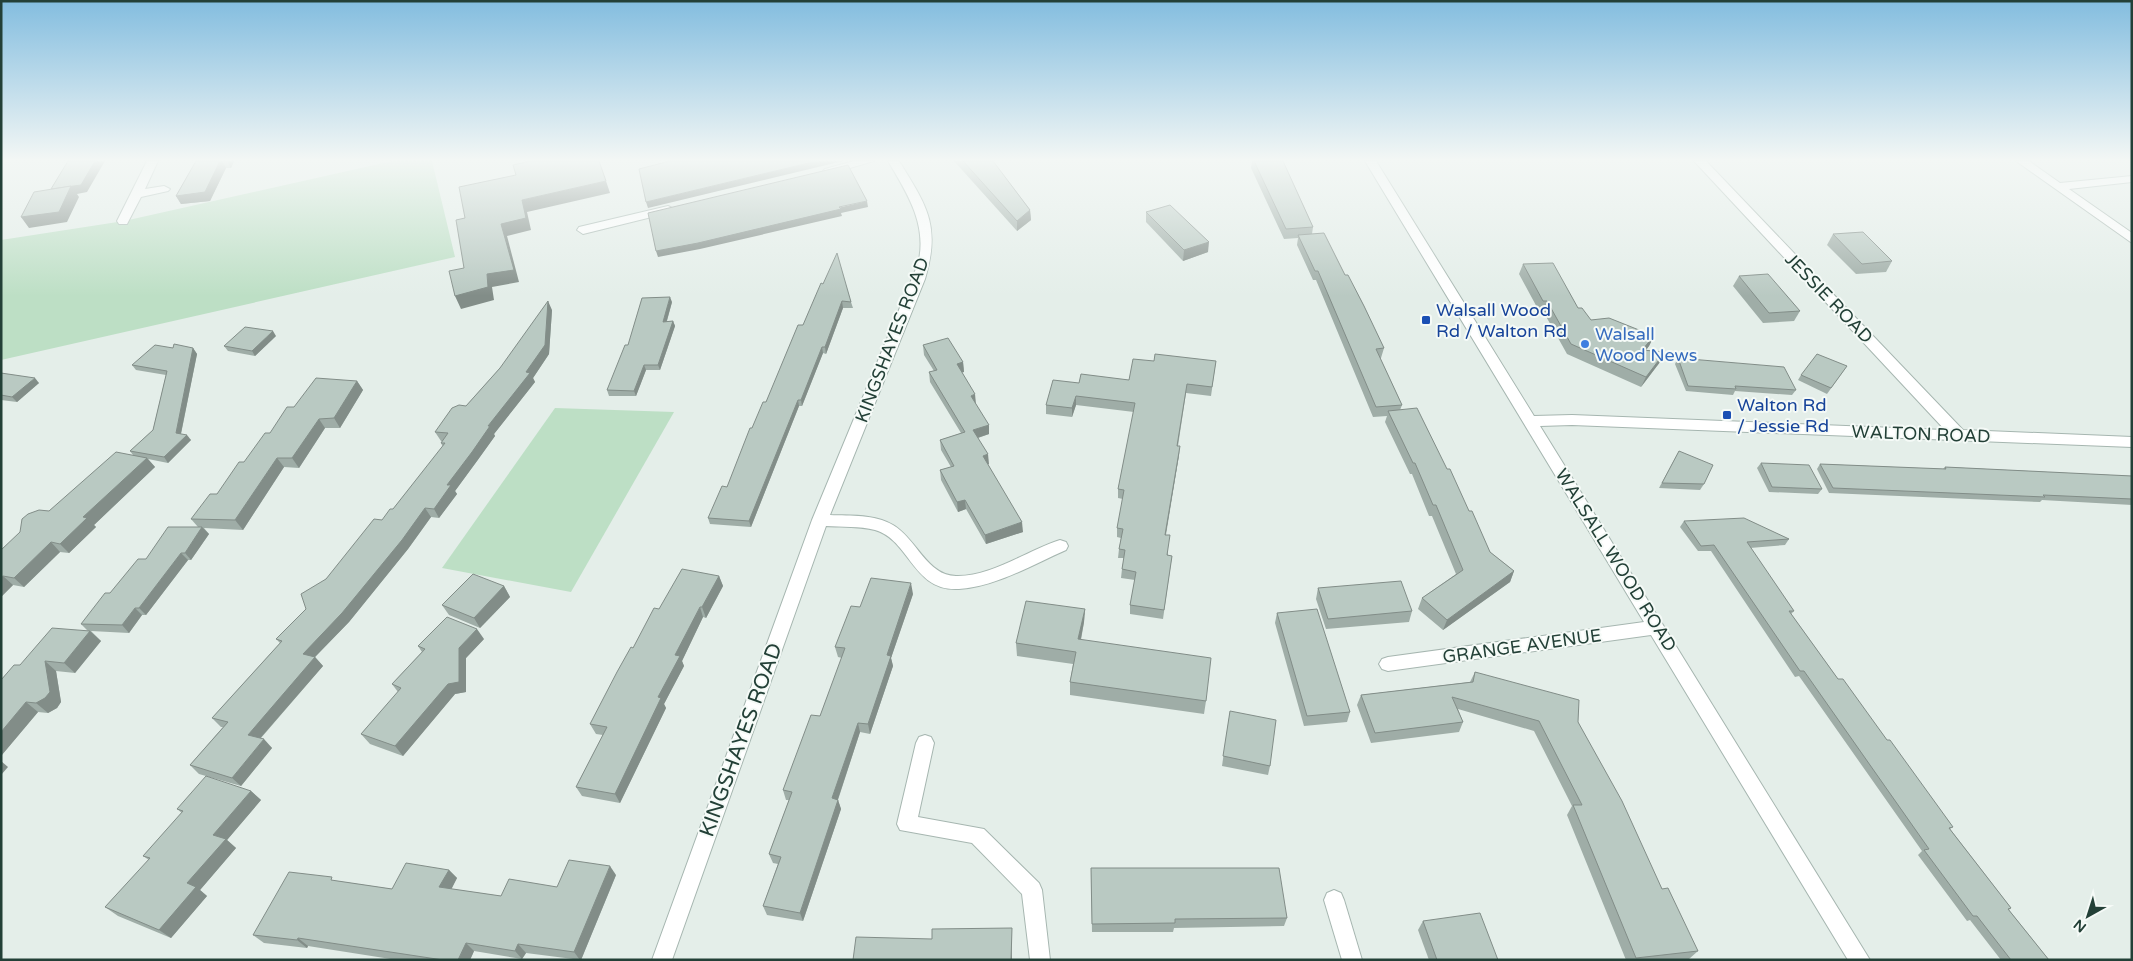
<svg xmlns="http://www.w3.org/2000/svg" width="2133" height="961" font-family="'Varela Round',sans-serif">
  <rect width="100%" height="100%" fill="#e4eee9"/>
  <!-- green -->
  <g fill="#bddfc5">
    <path d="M392,161H432L455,257L1,360V240L124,221Z"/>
    <path d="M555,408L674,412L571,592L442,568Z"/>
  </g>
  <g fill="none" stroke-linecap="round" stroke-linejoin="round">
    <!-- minor casing -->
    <g stroke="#a6b6b0" stroke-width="2">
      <g id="minor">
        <path d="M147,161H158L145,189L164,186L170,189L168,191L141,197L127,224H119L117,221Z"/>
        <path d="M854,161H874L829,174L823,171L825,169Z"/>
        <path d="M888,161H899C927,206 941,226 925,279L830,515C851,516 874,514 893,525C916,538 927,576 956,576C991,577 1028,550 1060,540L1066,542L1068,546L1066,550C1032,565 995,587 959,589C913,592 910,540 875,530C860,526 841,527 826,526L672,960H652L812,520L918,264C928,225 907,193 888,161Z"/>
        <path d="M1365,161H1376L1534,416L1572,415L1945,430L1694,161H1706L1963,430L2132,437V447L1572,425L1540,426L1870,960H1848L1651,635L1388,671L1382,669L1379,664L1382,659L1388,657L1644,622Z"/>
        <path d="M2016,161H2029L2060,183L2132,176V182L2069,189L2132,233V243Z"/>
        <path d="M668,206L672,208L674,210L672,212L583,234L577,230L579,227Z"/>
        <path d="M925,735L931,737L934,743L918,817L984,829L1039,883L1042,890L1050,960H1030L1022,894L972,843L900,830L897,824L916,743L919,737Z"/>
        <path d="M1334,890L1341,893L1344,900L1362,960H1342L1324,900L1327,893Z"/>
      </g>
    </g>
    <!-- minor -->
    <use href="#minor" fill="#fff" fill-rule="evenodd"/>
  </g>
  <!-- wall -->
  <g fill="#9fada7">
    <path d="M196,161H234L231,168H226L210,201L181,204L176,196Z"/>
    <path d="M954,161H993L1030,210L1031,220L1017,231Z"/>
    <path d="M1252,161H1283L1313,227L1312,234L1345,275L1384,348L1381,358H1380L1402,405L1400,410L1469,511L1490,552L1514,571L1510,582L1443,630L1418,609L1422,598L1456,574L1432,516H1429L1412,474H1410L1385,422L1387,416L1373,417L1316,280H1313L1297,245L1298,238L1284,239L1251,168Z"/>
    <path d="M1146,212L1208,252L1183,261L1146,222Z"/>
    <path d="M1833,234L1892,261L1886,272L1856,274L1827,245Z"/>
    <path d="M1523,264L1578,308L1591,320L1654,336L1649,346L1645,351L1660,362L1641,387L1567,354L1543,311H1539L1519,274Z"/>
    <path d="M1739,276L1800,311L1794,321L1763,323L1733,286Z"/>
    <path d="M823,284L851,302L853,308H843L826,354L823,353L802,406H799L751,527L710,524L708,518L727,487L752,428L766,402Z"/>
    <path d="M672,302L667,321H673L675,326L660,370H646L636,396H609L607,390L628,345Z"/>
    <path d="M552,310L549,354L533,378L535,382L494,434L495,436L477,461L455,491L457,494L439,518L431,517L408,549L349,622L315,657L323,666L261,738L272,748L241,786L199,774L190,765L223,727H221L212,718L280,643L276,639L306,609L326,579L393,509L443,447L441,443L442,441H441L435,432L466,406Z"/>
    <path d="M276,336L255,356L228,351L224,346Z"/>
    <path d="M923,345L963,362L964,372H962L989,434L978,438L988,464L1023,532L986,544L966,509L958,512L941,480L940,470L951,467L941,450L940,440L961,433L930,382L929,372L934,371L924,355Z"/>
    <path d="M173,348H193L197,354L181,434L191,440L168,463L148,459L155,467L94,525L96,527L69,553L60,552L24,587L13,585L1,597V550L49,511L133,455L130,451L153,430L166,375L136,370L132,365Z"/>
    <path d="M1678,358L1796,390L1792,395L1735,391L1733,395L1686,391L1675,364Z"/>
    <path d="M1154,361H1216L1211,396L1186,393L1178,446L1179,455L1166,535L1168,555L1172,556L1163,619L1130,614V605L1135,580L1121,578L1122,569L1124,558H1118L1119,549L1121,538L1117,537V528L1123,499L1118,498V489L1134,412L1076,405L1072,417L1046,414V405L1079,383L1129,380Z"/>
    <path d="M1847,366L1827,394L1798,380L1801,375Z"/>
    <path d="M1,373L39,383L17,402L1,400Z"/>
    <path d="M357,381L363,390L340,428H325L299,468L284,467L243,530L204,528L209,534L191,560H188L146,615H142L129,633L91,631L101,641L75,673L56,671L61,702L57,708L48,713L38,712L1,756V680L88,631L81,624L110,593L146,559L198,527L191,519L217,494L294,407Z"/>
    <path d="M1679,451L1704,484L1700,490L1659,488Z"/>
    <path d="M1761,463L1822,489L1818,494L1769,492L1757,468Z"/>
    <path d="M1820,464L1943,469L1945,467L2132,476V505L2042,500L2040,502L1829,493L1817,469Z"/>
    <path d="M1684,521L1789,539L1785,545L1750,548L1794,611L1791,614L1838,679L1887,740L1953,827L1950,829L2011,908L2009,910L2049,960H2001L1970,920L1967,921L1918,855L1922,851L1799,676L1795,677L1711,551H1698L1680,527Z"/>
    <path d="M719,576L723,586L706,618L703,617L682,661L684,666L664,704L666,708L620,803L582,796L576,787L603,735L596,734L590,724L659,609Z"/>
    <path d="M504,586L510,597L480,628L449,615L442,605Z"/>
    <path d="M1318,588L1412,611L1409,622L1326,629L1316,599Z"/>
    <path d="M913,594L891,658L893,666L870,734L860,732L838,800L841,809L803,921L767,915L763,906L778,864L773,863L769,854L789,800H786L783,790L820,716L842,658L838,657L835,647L860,607Z"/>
    <path d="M1085,609L1084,622L1081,640L1206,701L1204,714L1070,695V682L1073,664L1017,656L1016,643Z"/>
    <path d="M1277,613L1350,712L1347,722L1304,726L1275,623Z"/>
    <path d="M484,639L466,658V692L455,694L403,756L370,744L361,734L398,692L392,684L422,652L418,646Z"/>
    <path d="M1475,672L1578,722L1662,889L1698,951L1689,959L1626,960L1567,815L1572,806L1534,731L1458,709L1463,722L1459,732L1371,743L1357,705L1361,695L1470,682Z"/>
    <path d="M1230,711L1270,766L1268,775L1222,766Z"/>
    <path d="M251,791L261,800L227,840L236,848L200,890L207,896L171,938L118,916L105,907L149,860L143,856L182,813L177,809Z"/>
    <path d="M1091,868L1287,918L1284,926L1174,928L1173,932H1092Z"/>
    <path d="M449,870L457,878L451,889L501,896L557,887L616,875L581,960L526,953L522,959L474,951L470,960H397L308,946L307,948L264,943L253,935L337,881L392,889Z"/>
    <path d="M1423,921L1498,960H1429L1418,930Z"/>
  </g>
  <!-- shaded-wall -->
  <g fill="#828d88">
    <path d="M95,161H105L87,192L77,194L79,197L67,222L29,228L21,217L57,196Z"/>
    <path d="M220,161H222L226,168L210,201L181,204L176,196Z"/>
    <path d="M227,161H234L231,168Z"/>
    <path d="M817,161H843L648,208L646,202Z"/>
    <path d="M606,181L610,193L527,212L531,230L507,236L519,282L492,287L494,300L461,309L455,296L487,274L501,224L522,200Z"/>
    <path d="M867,201L868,207L841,213L842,216L700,249L658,257L656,251Z"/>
    <path d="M1030,210L1031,220L1017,231V221Z"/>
    <path d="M1209,242L1208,252L1183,261L1184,250Z"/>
    <path d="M670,297L672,302L665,327L663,322Z"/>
    <path d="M548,301L552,310L549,354L533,378L535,382L494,434L495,436L477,461L455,491L457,494L439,518L434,509L447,485L526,372Z"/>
    <path d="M842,301L843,308L826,354L825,347Z"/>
    <path d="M673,321L675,326L660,370L658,365Z"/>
    <path d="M273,331L276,336L255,356L252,351Z"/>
    <path d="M1654,336L1649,346L1638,361L1642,350Z"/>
    <path d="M822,347L823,353L802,406L801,400Z"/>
    <path d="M193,348L197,354L180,438L176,433Z"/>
    <path d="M1665,352L1660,362L1641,387L1646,377Z"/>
    <path d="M963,362L964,372L957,374V364Z"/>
    <path d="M644,365L646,370L636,396L634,391Z"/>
    <path d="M35,378L39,383L17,402L12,397Z"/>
    <path d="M357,381L363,390L340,428L334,418Z"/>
    <path d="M975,394L976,404L971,396Z"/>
    <path d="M1076,396V405L1072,417V408Z"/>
    <path d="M798,400L799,406L751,527L749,521Z"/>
    <path d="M319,419L325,428L299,468L292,458Z"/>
    <path d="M989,425V434L974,439L973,430Z"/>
    <path d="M187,435L191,440L168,463L164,457Z"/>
    <path d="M1180,446L1179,455L1164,544L1165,535Z"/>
    <path d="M988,454L989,464L984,465L983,456Z"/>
    <path d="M147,458L155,467L94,525L96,527L69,553L60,544L83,517Z"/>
    <path d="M277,458L284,467L243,530L235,520Z"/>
    <path d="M965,500L966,509L958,512L957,502Z"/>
    <path d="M425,508L431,517L408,549L349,622L315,657L323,666L256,743L248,735L303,654Z"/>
    <path d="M1022,522L1023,532L986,544L985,535Z"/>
    <path d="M202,527L209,534L191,560L185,553Z"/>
    <path d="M51,542L60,552L24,587L14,578Z"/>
    <path d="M181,553L188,560L146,615L139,608Z"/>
    <path d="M1514,571L1510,582L1443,630L1447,620Z"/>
    <path d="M3,576L13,585L1,597V577Z"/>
    <path d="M719,576L723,586L706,618L702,607Z"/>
    <path d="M911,583L913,594L891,658L893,666L870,734L868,724L887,655Z"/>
    <path d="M504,586L510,597L480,628L474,618Z"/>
    <path d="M700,607L703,617L682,661L684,666L664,704L666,708L620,803L615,794L675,655Z"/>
    <path d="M135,608L142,615L129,633L122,625Z"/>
    <path d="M1085,609L1084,622L1078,653V639Z"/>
    <path d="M477,629L484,639L466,658V692L455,694L403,756L395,746L459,648Z"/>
    <path d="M90,631L101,641L75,673L64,663Z"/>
    <path d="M45,661L56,671L61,702L57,708L48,713L36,703Z"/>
    <path d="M26,702L38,712L1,756V732Z"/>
    <path d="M858,723L860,732L835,808L832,798Z"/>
    <path d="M264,739L272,748L241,786L232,778Z"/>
    <path d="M1,761L8,767L1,775Z"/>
    <path d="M251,791L261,800L227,840L236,848L200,890L207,896L171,938L159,930L187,883L213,835Z"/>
    <path d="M838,800L841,809L803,921L800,913Z"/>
    <path d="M610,866L616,875L581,960H580L574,952Z"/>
    <path d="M449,870L457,878L448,896L439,887Z"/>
    <path d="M1012,928V960H1011Z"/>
    <path d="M298,938L308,946L307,948L297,940Z"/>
    <path d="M466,943L474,951L470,960H458Z"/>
    <path d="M518,944L526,953L522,959L515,951Z"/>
  </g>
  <!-- building -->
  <g fill="#b9c9c2" stroke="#828d88">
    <path d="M68,161H95L81,185L51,189Z"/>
    <path d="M196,161H220L205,192L176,196Z"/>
    <path d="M531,161H599L606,181L522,200L526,218L501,224L514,270L487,274L488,287L455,296L449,271L464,268L456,220L465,218L459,187L516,175L513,165Z"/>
    <path d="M670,161H817L646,202L639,169Z"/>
    <path d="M963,161H993L1030,210L1017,221Z"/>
    <path d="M1254,161H1283L1313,227L1286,229Z"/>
    <path d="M848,165L867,201L839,207L841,209L698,243L656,251L648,213Z"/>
    <path d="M71,186L59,212L21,217L34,192Z"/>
    <path d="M1170,205L1209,242L1184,250L1146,212Z"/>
    <path d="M1863,232L1892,261L1862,264L1833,234Z"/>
    <path d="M1324,233L1345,275H1348L1364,306L1384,348L1376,349L1402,405L1376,407L1318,271H1315L1298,235Z"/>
    <path d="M837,253L851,302L842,301L825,347H822L801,400H798L749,521L708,518L722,486L727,487L750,428H752L763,402H766L798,325H803L821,283L823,284Z"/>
    <path d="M1553,263L1578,308H1582L1591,320L1609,318L1654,336L1642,350L1665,352L1646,377L1571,344L1547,301H1543L1523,264Z"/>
    <path d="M1768,274L1800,311L1769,313L1739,276Z"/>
    <path d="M670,297L663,322L673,321L658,365H644L634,391L607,390L625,345H628L642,298Z"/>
    <path d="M548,301L545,345L526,372L530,373L488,426H490L472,452L447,485H451L434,509L425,508L402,540L342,613L303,654L315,657L248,735L264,739L232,778L190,765L228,722L212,718L282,641L276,639L306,609L301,594L326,579L374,519L382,520L390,509H393L445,443H441L448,433L435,432L452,408L459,405L466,406L500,368Z"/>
    <path d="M245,327L273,331L252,351L224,346Z"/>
    <path d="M948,338L963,362L957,364L975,394L971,396L989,425L973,430L988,454L983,456L1022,522L985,535L965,500L957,502L940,470L954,466L940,440L965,432L929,372L937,370L923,345Z"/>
    <path d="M174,344L193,348L176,433L187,435L164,457L130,451L153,430L167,371L132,365L155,345L173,348Z"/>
    <path d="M1155,354L1216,361L1212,387L1187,384L1177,446H1180L1165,535H1170L1167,555L1172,556L1164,610L1130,605L1136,572L1122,569L1125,550L1119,549L1123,529L1117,528L1124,490L1118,489L1135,403L1076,396L1072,408L1046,405L1053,380L1079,383L1081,374L1129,380L1133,359L1154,361Z"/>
    <path d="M1817,354L1847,366L1831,388L1801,375Z"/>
    <path d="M1678,358L1784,367L1796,390L1735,386L1736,389L1688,386Z"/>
    <path d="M1,373L35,378L12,397L1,395Z"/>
    <path d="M316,378L357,381L334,418L319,419L292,458H277L235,520L191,519L210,494H217L239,462H244L265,433H270L287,407H294Z"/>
    <path d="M1417,408L1447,469H1450L1469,511H1472L1490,552L1514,571L1447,620L1422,598L1463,570L1436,505H1433L1415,463H1413L1388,411Z"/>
    <path d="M1679,451L1713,465L1704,484L1662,483Z"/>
    <path d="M116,452L147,458L83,517L87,518L60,544L51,542L14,578L3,576L1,577V550L20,532L22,519L28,514L39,510L49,511Z"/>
    <path d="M1761,463L1809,465L1822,489L1772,487Z"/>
    <path d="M1820,464L1946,469L1945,467L2132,476V499L2043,495L2045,497L1833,488Z"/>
    <path d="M1744,518L1789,539L1747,542L1794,611H1789L1838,679H1843L1887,740H1890L1953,827L1949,828L2011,908L2008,909L2049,960H2011L1977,916H1973L1924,850L1929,849L1804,671H1800L1714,545L1701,546L1684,521Z"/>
    <path d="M168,527H202L185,553H181L139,608H135L122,625L81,624L105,593H110L138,559H146Z"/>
    <path d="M682,569L719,576L702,607H700L675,655L680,656L658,697L661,698L615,794L576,787L607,727L590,724L617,672L631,647L633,648L654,608L659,609Z"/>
    <path d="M473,574L504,586L474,618L442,605Z"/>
    <path d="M871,578L911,583L887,655L891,656L868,724L858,723L832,798L838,800L800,913L763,906L781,857L769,854L792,792L783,790L811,715L820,716L845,648L835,647L851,606L860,607Z"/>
    <path d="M1401,581L1412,611L1328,619L1318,588Z"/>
    <path d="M1026,601L1085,609L1078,639L1211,658L1206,701L1070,682L1076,652L1016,643Z"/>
    <path d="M1317,609L1350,712L1307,716L1277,613Z"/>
    <path d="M447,617L477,629L459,648V682L448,684L395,746L361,734L401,688L392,684L425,649L418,646Z"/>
    <path d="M52,628L90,631L64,663L45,661L50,692L45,698L36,703L26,702L1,732V680L14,665H20Z"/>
    <path d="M1475,672L1579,700L1578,722L1622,801L1662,889L1668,888L1698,951L1636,958L1573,805H1582L1539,721L1452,697L1463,722L1375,733L1361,695L1473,682Z"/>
    <path d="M1230,711L1276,720L1270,766L1223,756Z"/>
    <path d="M206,776L251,791L213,835L226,839L187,883L196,887L159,930L105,907L150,858L143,856L183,811L177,809Z"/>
    <path d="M569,860L610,866L574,952L518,944L515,951L466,943L458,960H443L298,938L297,940L253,935L289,872L332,877L331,880L392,889L406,863L449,870L439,887L501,896L509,879L557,887Z"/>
    <path d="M1091,868H1279L1287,918L1175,919V923L1092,924Z"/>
    <path d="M1480,913L1498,960H1437L1423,921Z"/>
    <path d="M1012,928L1011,960H853L856,937L932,939V929Z"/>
  </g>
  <!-- sky -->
  <linearGradient id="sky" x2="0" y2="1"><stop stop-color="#83bddf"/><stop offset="0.54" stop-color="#f3f7f5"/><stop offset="1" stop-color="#f3f7f5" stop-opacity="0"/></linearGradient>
  <rect width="2133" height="296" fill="url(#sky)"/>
  <!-- markers -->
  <g fill="#1a4fb4" stroke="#f5faf7" stroke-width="2">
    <rect x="1421" y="315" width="10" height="10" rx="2.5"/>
    <rect x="1722" y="410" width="10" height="10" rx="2.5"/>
  </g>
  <circle fill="#3f7fe0" stroke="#f5faf7" stroke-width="2" cx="1585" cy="344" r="5"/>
  <g text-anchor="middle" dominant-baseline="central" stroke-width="4" stroke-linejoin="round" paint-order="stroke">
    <!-- street labels -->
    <g font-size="18" fill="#234037" stroke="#f5faf7">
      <text transform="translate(1829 298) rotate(46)">JESSIE ROAD</text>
      <text transform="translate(892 340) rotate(-69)">KINGSHAYES ROAD</text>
      <text transform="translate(1921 434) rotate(2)">WALTON ROAD</text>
      <text transform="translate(1616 560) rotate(58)">WALSALL WOOD ROAD</text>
      <text transform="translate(1522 646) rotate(-8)">GRANGE AVENUE</text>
    </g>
    <!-- transit labels -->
    <g font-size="18" fill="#164399" stroke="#f5faf7" text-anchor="start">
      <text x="1436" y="310">Walsall Wood<tspan x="1436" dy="21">Rd / Walton Rd</tspan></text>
      <text x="1737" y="405">Walton Rd<tspan x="1737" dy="21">/ Jessie Rd</tspan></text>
    </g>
    <!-- shop labels -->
    <g font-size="18" fill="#366cbe" stroke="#f5faf7" text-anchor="start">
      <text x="1595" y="334">Walsall<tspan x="1595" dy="21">Wood News</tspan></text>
    </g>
    <!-- near-street labels -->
    <g font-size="21" fill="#234037" stroke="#f5faf7">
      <text transform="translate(741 740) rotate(-70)">KINGSHAYES ROAD</text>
    </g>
  </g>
  <!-- border -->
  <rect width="2133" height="961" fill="none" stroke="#234037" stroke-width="5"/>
  <!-- north arrow -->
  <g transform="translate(2088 916) rotate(219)" stroke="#f5faf7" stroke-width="4" paint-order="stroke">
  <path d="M0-4L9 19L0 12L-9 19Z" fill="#234037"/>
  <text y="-8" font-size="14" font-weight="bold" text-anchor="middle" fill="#234037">N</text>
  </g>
</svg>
